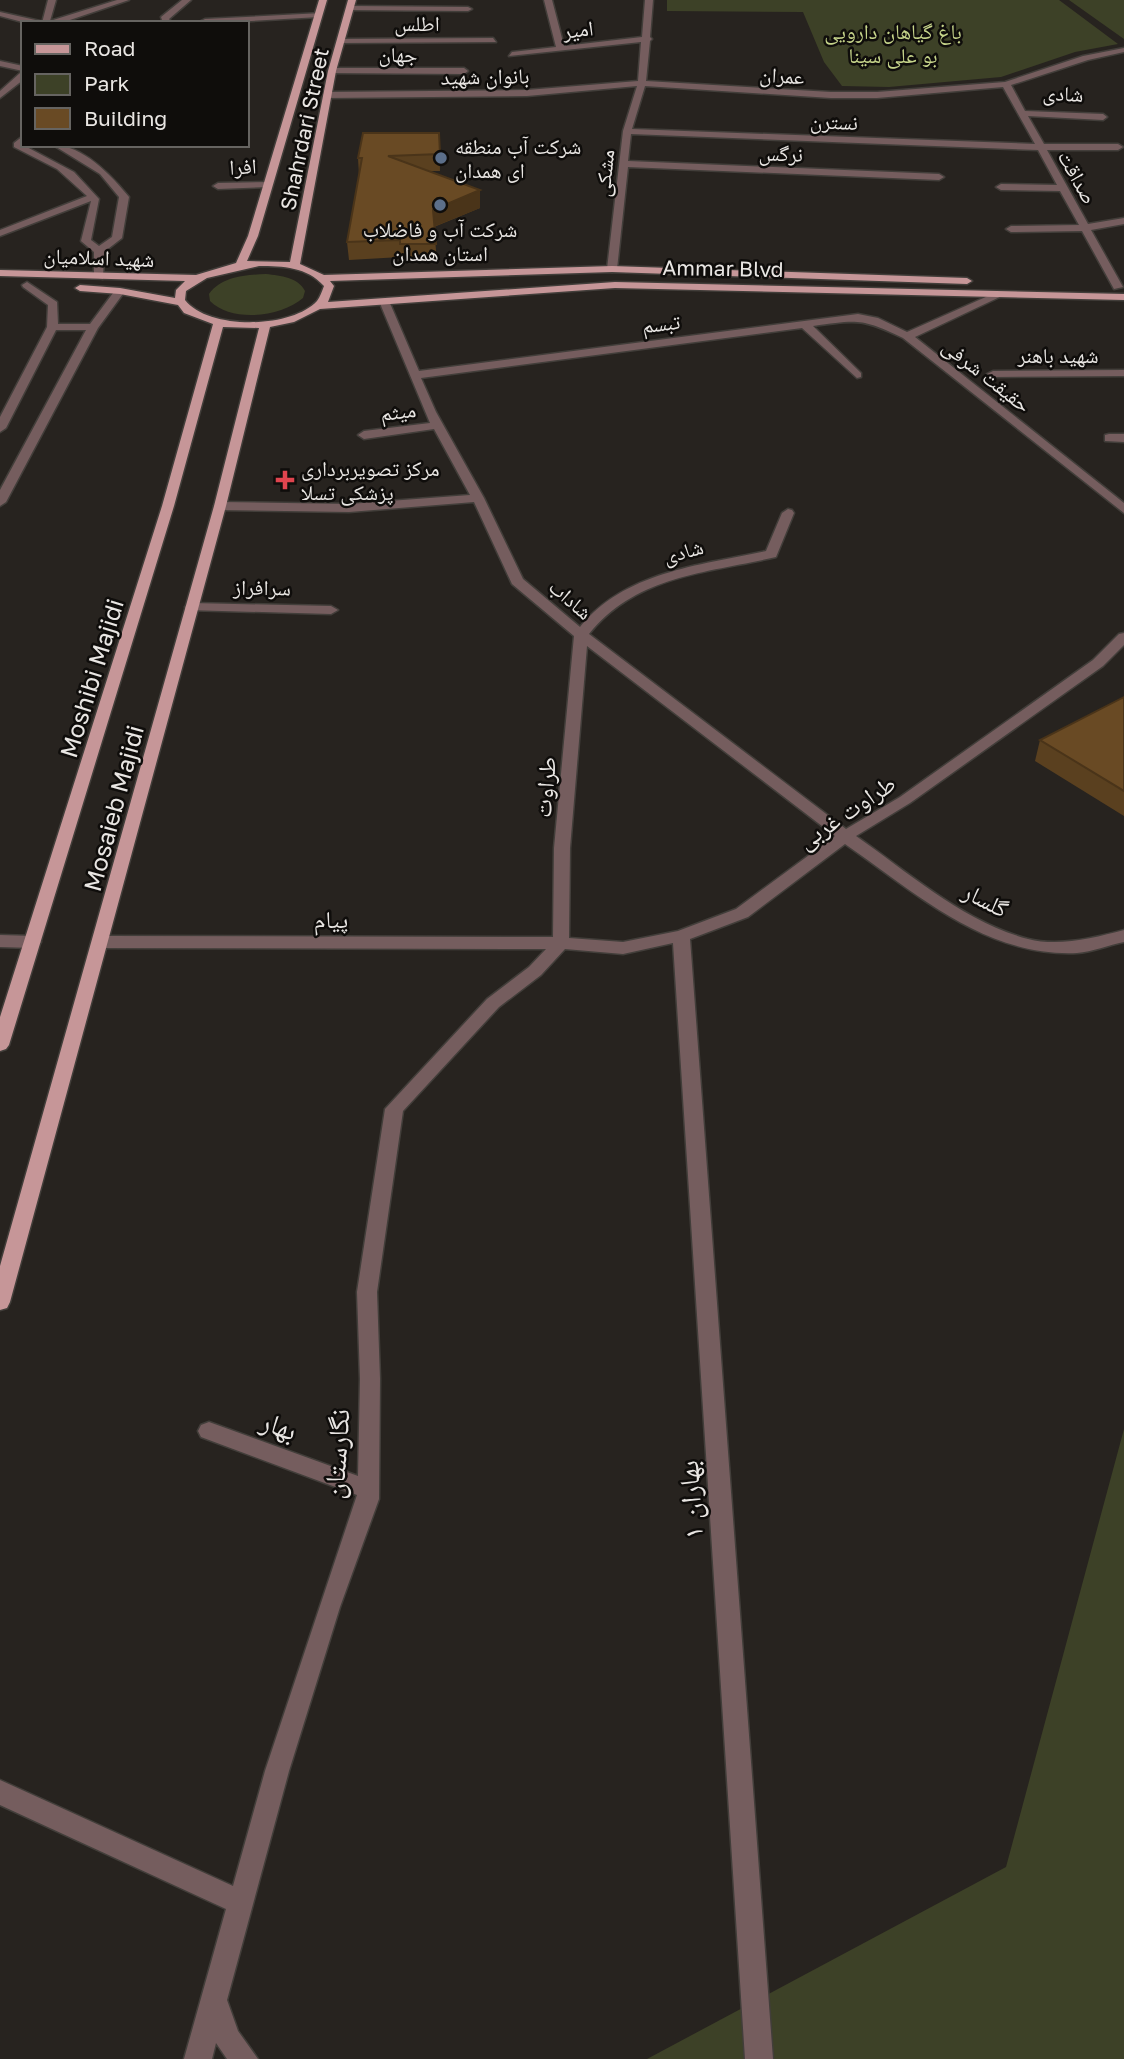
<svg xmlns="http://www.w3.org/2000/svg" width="1124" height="2059" font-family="'Golos Text','Noto Naskh Arabic',sans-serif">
  <rect width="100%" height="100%" fill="#27231f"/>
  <!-- green -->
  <g fill="#3d4127">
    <path d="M667,0H1059L1118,44L1075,52L1001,77L889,87L842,86L824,62L803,12L667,11Z"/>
    <path d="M1069,0H1124V39Z"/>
    <path d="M266,274C281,276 298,277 305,291L303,298C281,317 232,323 210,301L209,294C222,276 246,275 266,274Z"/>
    <path d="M1124,1429V2059H647L1006,1867Z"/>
  </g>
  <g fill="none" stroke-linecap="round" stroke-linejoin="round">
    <!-- minor casing -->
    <g stroke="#423e3a" stroke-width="3">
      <g id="minor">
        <path d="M48,0H56L50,21L117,0H129L61,23H42Z"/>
        <path d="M182,0H191L169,19L172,23H163L161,17Z"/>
        <path d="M544,0H552L564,46L642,37L645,0H653L650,37L652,39L650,41L646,81L831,92H877L1005,82L1083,56L1124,48V52L1088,60L1011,85L1025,111L1103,114L1107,117L1103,120L1028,116L1044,144H1118L1123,147L1118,150H1047L1088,224L1124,218V224L1091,230L1123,287L1114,289L1082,231L1011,232L1006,229L1011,226L1079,225L1060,191L1001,190L996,187L1001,184L1057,185L1038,150L631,134L628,161L939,174L944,177L939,180L628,167L617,269L612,272L607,269L623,131L637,86L527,96L327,98L323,95L327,92L527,90L638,81L641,42L509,56L512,52L556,47ZM645,86L831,98H877L1003,87L1035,144L632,129Z"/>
        <path d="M350,6L468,7L472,9L468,11L347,10Z"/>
        <path d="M0,12L40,21L41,23H26L0,16Z"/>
        <path d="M322,13L319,17L217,23L201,21L205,19Z"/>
        <path d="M493,38L496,42L341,43L337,41L341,39Z"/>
        <path d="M0,61L23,66V71L0,66Z"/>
        <path d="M332,68H464L468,71L464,74L329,73Z"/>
        <path d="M20,73H23V80L0,98V91Z"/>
        <path d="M23,136V145L74,172L99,199L91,240L99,246L112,237L119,197L100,174L53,145C83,145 111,175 129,197L122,238L104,252L103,279L94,277V252L81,241L91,201L0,236V230L87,196L57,169L14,147V143Z"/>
        <path d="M272,182V186L269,187L218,189L213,186L218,183Z"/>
        <path d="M27,282L57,302L58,324H90L116,289L125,291L98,328L6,502L0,506V490L86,330H56L6,428L0,432V417L47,327L48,305L23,287L22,285Z"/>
        <path d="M997,292L1006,294L915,337L1124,503V513L903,338C861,318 858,320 813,326L861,373V377L857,378L802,328L421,378L436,412L484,498L523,579L580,627C624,572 700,565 766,551L782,513L788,509L792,510L794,513L776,557C707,573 636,575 589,634L846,829L900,797L1093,660L1119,634L1124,633V645L1103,666L910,803L856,836C909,873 964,922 1028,939C1059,947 1093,938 1124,930V942C1109,945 1092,952 1077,953C985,957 916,893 845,844L748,917L690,939L773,2059H745L673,943L623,954L565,949L541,975L499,1007L403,1111L377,1292L380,1379L379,1499L340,1607L289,1771L227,2000L238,2031L258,2059H227L216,2043L212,2059H184L226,1909L0,1805V1780L233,1886L265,1771L357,1495L201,1437L198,1431L201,1425L209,1422L358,1476L360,1379L357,1292L385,1109L487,999L529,967L546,949L100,948L92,942L100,936L553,937L554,848L574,636L512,584L474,502L349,512L220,510L214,506L220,502L349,504L470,495L434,429L364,439L358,435L364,431L430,423L379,301L380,299L389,301L419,371L858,314L878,318L907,332ZM587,646L835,836L736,909L678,931L623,942L569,938L570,848Z"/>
        <path d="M1124,370V376L993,377L987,374L993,371Z"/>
        <path d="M1109,434H1124V442L1105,441V435Z"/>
        <path d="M192,603L331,606L338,610L331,614L187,610L185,607Z"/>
        <path d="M0,935L33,936L41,942L33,948L0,947Z"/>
      </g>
    </g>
    <!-- major casing -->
    <g stroke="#423e3a" stroke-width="3">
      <path id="major" d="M319,0H327L258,236L247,261L290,262L328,71L348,0H356L336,71L300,264L324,275L612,266L967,278L972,281L967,284L612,272L330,281L334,286L328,302L615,282L1124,294V300L615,288L320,309L294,322L270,327L226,506L10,1302L7,1308L0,1310V1266L214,506L259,328L223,327L174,506L9,1045L6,1049L0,1051V1017L162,506L213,324L184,313L178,305L120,294L80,291L75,288L80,285L120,288L175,298L176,290L185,281L0,276V270L196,275L236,263L248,236ZM259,266C283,266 307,267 324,286C322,291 320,297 317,301C291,329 208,330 185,300L186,291L207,278Z"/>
    </g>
    <!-- minor -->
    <use href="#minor" fill="#755d5e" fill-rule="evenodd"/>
    <!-- major -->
    <use href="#major" fill="#c69698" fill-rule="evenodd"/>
  </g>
  <!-- wall -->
  <g fill="#5a401f">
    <path d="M439,133L440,171H429L480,208L434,227L437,262H401V257L349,260L347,242L359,175L358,158Z"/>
    <path d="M1124,697V816L1035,761L1040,740Z"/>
  </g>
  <!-- shaded-wall -->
  <path fill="#4a3419" d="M480,190V208L433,227V210Z"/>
  <!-- building -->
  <g fill="#694a24" stroke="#4a3419" stroke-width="2">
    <path d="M363,133H439L440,154L388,156L480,190L433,210L436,244H400V240L347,242L362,158H358Z"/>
    <path d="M1124,697V791L1040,740Z"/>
  </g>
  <!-- markers -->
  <g fill="#5c6f8a" stroke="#0f0d0b" stroke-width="2.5">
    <circle cx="441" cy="158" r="7"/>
    <circle cx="440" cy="205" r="7"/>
  </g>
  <path fill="#e0444e" stroke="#0f0d0b" stroke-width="2.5" d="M281.5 469.5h7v7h7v7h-7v7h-7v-7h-7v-7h7z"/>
  <g text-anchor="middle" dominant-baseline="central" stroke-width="5" stroke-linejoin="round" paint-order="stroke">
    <!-- far-street labels -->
    <g font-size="21" fill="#e9e6e3" stroke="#0f0d0b">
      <text x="417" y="23">اطلس</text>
      <text transform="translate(578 29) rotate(-7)">امیر</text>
      <text x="398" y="54">جهان</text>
      <text transform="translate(782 75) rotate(4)">عمران</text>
      <text transform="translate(485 76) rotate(-1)">بانوان شهید</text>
      <text transform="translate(1063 93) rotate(3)">شادی</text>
      <text transform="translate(834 121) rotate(2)">نسترن</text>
      <text transform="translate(304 129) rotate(-78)">Shahrdari Street</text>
      <text transform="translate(781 153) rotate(2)">نرگس</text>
      <text transform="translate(243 166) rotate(-3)">افرا</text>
      <text transform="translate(604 173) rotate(-84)">مشکی</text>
      <text transform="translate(1078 177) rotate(61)">صداقت</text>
      <text transform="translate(99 257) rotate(2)">شهید اسلامیان</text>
      <text transform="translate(723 268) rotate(1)">Ammar Blvd</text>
      <text transform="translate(661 323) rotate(-7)">تبسم</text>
      <text x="1058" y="355">شهید باهنر</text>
      <text transform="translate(987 375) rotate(38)">حقیقت شرفی</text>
      <text transform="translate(398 411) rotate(-7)">میثم</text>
      <text transform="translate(683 551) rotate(-16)">شادی</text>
      <text transform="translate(262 587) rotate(1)">سرافراز</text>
      <text transform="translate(571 599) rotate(41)">شاداب</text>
    </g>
    <!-- far-park labels -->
    <g font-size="21" fill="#c6d48a" stroke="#0f0d0b">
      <text x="893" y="31">باغ گیاهان دارویی<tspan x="893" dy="24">بو علی سینا</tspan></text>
    </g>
    <!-- far-poi labels -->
    <g font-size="21" fill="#e9e6e3" stroke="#0f0d0b" text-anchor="start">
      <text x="455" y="146">شرکت آب منطقه<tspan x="455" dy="24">ای همدان</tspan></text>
      <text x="440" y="229" text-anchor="middle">شرکت آب و فاضلاب<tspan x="440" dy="24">استان همدان</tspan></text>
      <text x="301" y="468">مرکز تصویربرداری<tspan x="301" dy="24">پزشکی تسلا</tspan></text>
    </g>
    <!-- street labels -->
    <g font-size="24" fill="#e9e6e3" stroke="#0f0d0b">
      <text transform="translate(91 678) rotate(-73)">Moshibi Majidi</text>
      <text transform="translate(544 787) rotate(-85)">طراوت</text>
      <text transform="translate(113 808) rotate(-75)">Mosaieb Majidi</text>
      <text transform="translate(846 811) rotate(-34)">طراوت غربی</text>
      <text transform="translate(986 899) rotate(27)">گلسار</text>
      <text x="331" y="918">پیام</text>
    </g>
    <!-- near-street labels -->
    <g font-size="28" fill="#e9e6e3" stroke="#0f0d0b">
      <text transform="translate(279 1425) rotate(20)">بهار</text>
      <text transform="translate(336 1454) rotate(-86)">نگارستان</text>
      <text transform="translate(690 1500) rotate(-94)">بهاران ۱</text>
    </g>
  </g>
  <!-- legend -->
  <rect x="21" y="21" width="228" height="126" fill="#0f0d0b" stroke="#666461" stroke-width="2"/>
  <rect x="35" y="44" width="35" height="10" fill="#c69698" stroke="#666461" stroke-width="2"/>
  <text x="84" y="56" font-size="21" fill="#e9e6e3">Road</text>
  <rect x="35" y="74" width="35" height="21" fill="#3d4127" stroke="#666461" stroke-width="2"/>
  <text x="84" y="91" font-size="21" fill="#e9e6e3">Park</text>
  <rect x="35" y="108" width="35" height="21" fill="#694a24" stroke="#666461" stroke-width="2"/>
  <text x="84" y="126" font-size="21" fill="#e9e6e3">Building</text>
</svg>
